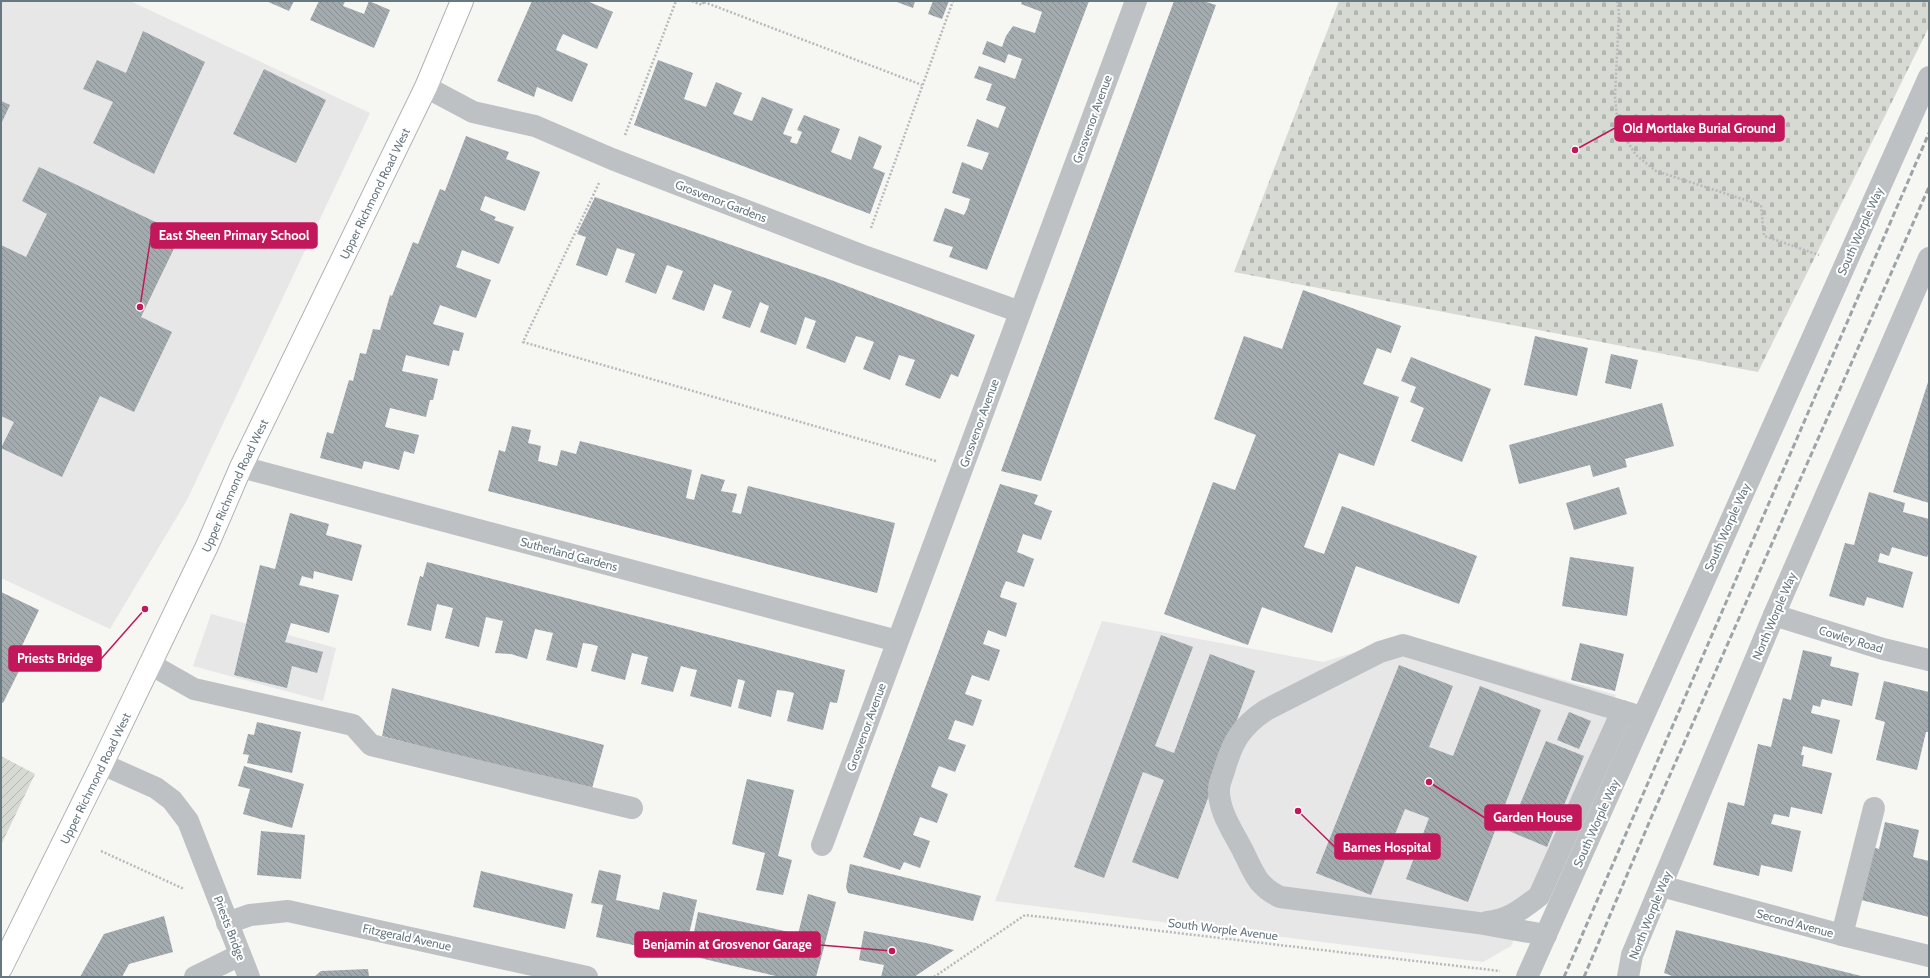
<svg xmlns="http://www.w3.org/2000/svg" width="1930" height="978" font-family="Cabin,sans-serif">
  <defs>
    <pattern id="cemetery-stones" width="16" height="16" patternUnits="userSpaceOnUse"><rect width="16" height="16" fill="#d6dad3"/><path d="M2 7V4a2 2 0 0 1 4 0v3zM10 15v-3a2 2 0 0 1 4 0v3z" fill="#b1b6b1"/></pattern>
    <pattern id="garden-furrows" width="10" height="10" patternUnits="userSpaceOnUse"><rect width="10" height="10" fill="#d6dad3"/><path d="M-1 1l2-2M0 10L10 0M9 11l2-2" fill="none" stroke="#b1b6b1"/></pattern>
    <pattern id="building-back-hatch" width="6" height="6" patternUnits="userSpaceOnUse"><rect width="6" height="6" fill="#a3abaf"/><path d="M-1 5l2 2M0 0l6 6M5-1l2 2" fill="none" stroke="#899094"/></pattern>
  </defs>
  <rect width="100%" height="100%" fill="#f6f6f3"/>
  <!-- built -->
  <g fill="#e6e7e6">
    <path d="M1,1H130L370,113L187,500L110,629L1,578Z"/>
    <path d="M211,614L336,648L323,701L193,666Z"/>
    <path d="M1102,621L1323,662L1409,636L1616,695L1511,946L1483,962L995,901Z"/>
  </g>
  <!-- cemetery -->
  <path fill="url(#cemetery-stones)" d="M1339,1H1929V27L1758,372L1234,272Z"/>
  <!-- garden -->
  <path fill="url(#garden-furrows)" d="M1,756L35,774L1,845Z"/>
  <!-- building -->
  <g fill="url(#building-back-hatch)">
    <path d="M266,1H294L289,11Z"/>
    <path d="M319,1H345L343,6L364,14L369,1L390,10L374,48L310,20Z"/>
    <path d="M532,1H587L613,12L597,49L563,34L559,42L556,50L588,64L572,102L537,87L534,97L497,81Z"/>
    <path d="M894,1H915L913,8Z"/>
    <path d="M933,1H949L942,19L928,14Z"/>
    <path d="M1022,1H1089L987,270L949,257L953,247L933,241L945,208L964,215L967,209L970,199L952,193L962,162L982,170L989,153L967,146L977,119L998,128L1006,107L986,100L992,84L974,78L979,66L1015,79L1022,59L1008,54L1005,63L982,54L987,41L1002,47L1006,36L1013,26L1035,33L1042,12L1021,4Z"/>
    <path d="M1174,1H1203L1216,5L1041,481L1001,471Z"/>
    <path d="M143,31L205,62L154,174L93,143L113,102L83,89L97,60L126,73Z"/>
    <path d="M658,60L693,73L684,99L706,107L716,82L742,93L733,114L752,121L762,97L793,109L783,134L792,137L790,142L797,144L802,132L797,130L804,115L840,129L831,152L851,160L859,136L882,146L873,168L885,173L870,214L634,125Z"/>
    <path d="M264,69L326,100L296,163L233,134Z"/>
    <path d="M1,101L10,105L1,124Z"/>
    <path d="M466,136L509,152L506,159L540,172L525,211L485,196L480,210L496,217L494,220L514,227L499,264L462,250L456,267L491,280L476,318L440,305L433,324L464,333L459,351L453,350L449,366L406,355L402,371L438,379L433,400H430L426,417L390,408L385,427L419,435L414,454L404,451L399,470L364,461L362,469L320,458L327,432L333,434L349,380L353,381L360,353L366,354L373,329L380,330L390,295L392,296L413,242L418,244L440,189L445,191Z"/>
    <path d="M39,167L181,234L141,317L172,332L134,412L100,396L62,477L1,448L14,422L1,416V245L26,257L47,214L22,201Z"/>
    <path d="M595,197L831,280L975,335L958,377L951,374L940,399L905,385L915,360L899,355L890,380L863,369L874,342L863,338L856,336L845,363L806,348L816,321L805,317L796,345L760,332L769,306L760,302L750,328L722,318L732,291L714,284L704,311L689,305L672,299L683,271L667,265L656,294L625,282L635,254L617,248L607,276L576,265L586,237L577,234Z"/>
    <path d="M1303,290L1401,326L1391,353L1377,348L1363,384L1399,397L1374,466L1339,453L1304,547L1324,554L1342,506L1477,556L1459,604L1356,566L1332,633L1262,607L1248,645L1164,614L1213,482L1235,490L1256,435L1214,419L1244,336L1282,349Z"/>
    <path d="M1535,336L1588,348L1577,396L1524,385Z"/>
    <path d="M1611,354L1638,360L1631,389L1605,383Z"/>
    <path d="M1411,357L1491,389L1462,462L1411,441L1424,408L1410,402L1416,387L1401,381Z"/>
    <path d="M1929,379V503L1893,492Z"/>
    <path d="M1662,403L1674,446L1625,459L1627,467L1593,477L1590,465L1519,484L1509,445Z"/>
    <path d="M512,426L531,430L528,443L541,446L538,461L557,466L561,450L576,454L580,441L692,470L686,498L694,500L701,474L725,480L721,491L737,494L732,512L741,514L748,486L895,523L877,593L488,491L499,450L505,452Z"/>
    <path d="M1000,484L1038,495L1034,504L1052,511L1041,540L1023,534L1017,552L1034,559L1024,587L1006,581L1002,590L1000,597L1017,603L1006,637L988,630L983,644L1000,650L989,681L972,675L965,694L982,700L973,726L955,720L948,739L966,745L955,772L939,766L934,778L931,787L948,794L937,823L920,817L913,835L930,841L920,868L904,862L900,870L863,857Z"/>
    <path d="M1619,487L1627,514L1574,530L1566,503Z"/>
    <path d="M1869,492L1905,503L1903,512L1929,519V552L1927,557L1892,547L1889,556L1880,553L1878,562L1913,572L1903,608L1867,597L1864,606L1829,596L1845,543L1854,545Z"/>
    <path d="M290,513L329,524L326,535L362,545L352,581L314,571L313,579L302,576L299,585L339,595L329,633L291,623L285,642L323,652L317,673L292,666L287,688L234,675L260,565L275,569Z"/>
    <path d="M1570,557L1634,567L1627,616L1562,606Z"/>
    <path d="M427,562L845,670L837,703L830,702L823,730L787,721L794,693L786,691L777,690L771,717L756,713L738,708L745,681L738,679L731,707L690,696L697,670L688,668L681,666L673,692L641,684L648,657L632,653L625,680L591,671L598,646L590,644L583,643L577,668L546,660L553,633L535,629L527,659L511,654L495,653L503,621L486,617L479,647L445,638L453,608L437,604L431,631L407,625L420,576L423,577Z"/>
    <path d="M1,592L39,610L19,652L27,655L3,703L1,702Z"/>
    <path d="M1161,635L1193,647L1155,746L1174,753L1210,654L1255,671L1178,879L1132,862L1164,780L1143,772L1104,878L1074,867Z"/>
    <path d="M1580,643L1624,654L1615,691L1571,680Z"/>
    <path d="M1803,650L1832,657L1830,666L1859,673L1852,706L1822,699L1820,707L1813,705L1811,713L1840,720L1832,754L1803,746L1801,755H1804L1802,766L1832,773L1822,814L1791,807L1789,817L1774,814L1771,824L1801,831L1792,872L1761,865L1759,876L1713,865L1728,802L1744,806L1758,744L1771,747L1783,698L1791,700Z"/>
    <path d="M1399,665L1453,686L1429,747L1453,756L1480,686L1541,710L1468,902L1406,879L1429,818L1405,809L1371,895L1316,873Z"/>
    <path d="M1884,681L1929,692V732H1926L1917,770L1876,760L1885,722L1875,719Z"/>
    <path d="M392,688L604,745L591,792L382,736Z"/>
    <path d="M1569,712L1591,721L1579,749L1557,740Z"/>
    <path d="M257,722L301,732L292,773L247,763L249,755L243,754L248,734L254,735Z"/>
    <path d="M1546,741L1584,756L1547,847L1509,831Z"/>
    <path d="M244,766L304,784L292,828L243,814L250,789L238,786Z"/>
    <path d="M747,779L794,790L778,856L792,860L783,895L756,890L765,853L732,844Z"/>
    <path d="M1885,822L1919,830L1913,857L1929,861V917L1857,899L1870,846L1879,849Z"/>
    <path d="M261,831L305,835L301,879L257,875Z"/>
    <path d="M850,864L981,896L973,921L848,893L846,887Z"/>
    <path d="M599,870L621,875L616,900L659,910L663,892L697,900L684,956L596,937L603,905L591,903Z"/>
    <path d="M481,871L573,894L565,929L473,907Z"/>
    <path d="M808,894L836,902L816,977H780L700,958L704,939L693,937L698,912L798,934Z"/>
    <path d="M164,916L173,952L129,964L122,977H80L104,934Z"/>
    <path d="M1676,930L1861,976V977H1675L1664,973Z"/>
    <path d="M864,931L926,943L954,950L914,977H881L884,965L859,960Z"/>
    <path d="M368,969L369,977H314L321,971Z"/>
  </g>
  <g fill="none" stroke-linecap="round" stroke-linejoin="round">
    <!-- highway casing -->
    <g stroke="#afb3b6" stroke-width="24">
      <g id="highway">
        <path id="s1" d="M1,968L102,764L207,546L241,467L426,87L462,1"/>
      </g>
    </g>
    <!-- path -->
    <g stroke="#b7babc" stroke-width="2.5" stroke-dasharray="2 2" stroke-linecap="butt">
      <path d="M692,1L702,5L704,1"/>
      <path d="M1617,1L1619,13L1615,97L1618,127L1636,155L1656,171L1761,205L1764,236L1819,255"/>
      <path d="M704,2L922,85"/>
      <path d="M625,135L676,1"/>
      <path d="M599,183L523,342L936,461"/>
      <path d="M871,228L953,1"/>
      <path d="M101,851L184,889"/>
      <path d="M934,977L1025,915L1500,971"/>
    </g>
    <!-- minor -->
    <g stroke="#bdc1c4" stroke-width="22">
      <path d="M426,87L473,112L535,126L612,159L861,255L1020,312"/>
      <path d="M241,467L897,641"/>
      <path d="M1774,615L1883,649L1929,660"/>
      <path d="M150,664L194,689L353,725L371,745L632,808"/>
      <path d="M102,764L156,788L172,800L188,821L249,977"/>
      <path d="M822,845L1136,1"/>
      <path d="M1661,886L1842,935L1929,956"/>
      <path d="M1487,922C1509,920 1522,909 1539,896L1622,711"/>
      <path d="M227,923L250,915L288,911L587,977"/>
      <path d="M1546,935L1478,923L1280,897C1257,886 1254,873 1243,851C1234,833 1218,811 1219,789C1219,784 1222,777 1224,771C1232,743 1240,727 1266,710L1380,652L1403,645L1642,717"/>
      <path d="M1842,935L1874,808"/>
      <path d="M195,977L240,955"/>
      <path d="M1527,977L1929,77"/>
      <path d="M1628,977L1632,955L1774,615L1929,258"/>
    </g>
    <!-- highway -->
    <use href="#highway" stroke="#fff" stroke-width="22"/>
    <!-- rail -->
    <g stroke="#9da4a8" stroke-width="3" stroke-dasharray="6 3" stroke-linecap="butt">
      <path d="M1564,977L1929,133"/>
      <path d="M1584,977L1651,818L1929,187"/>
    </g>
  </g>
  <g text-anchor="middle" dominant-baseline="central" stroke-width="4" stroke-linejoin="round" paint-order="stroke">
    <!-- street labels -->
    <g font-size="12" fill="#687881" stroke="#fff">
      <text transform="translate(1092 119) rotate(-70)">Grosvenor Avenue</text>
      <text stroke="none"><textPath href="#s1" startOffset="860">Upper Richmond Road West</textPath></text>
      <text transform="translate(721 201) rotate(21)">Grosvenor Gardens</text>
      <text transform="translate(1860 231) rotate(-66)">South Worple Way</text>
      <text transform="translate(979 423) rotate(-70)">Grosvenor Avenue</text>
      <text stroke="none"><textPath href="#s1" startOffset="536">Upper Richmond Road West</textPath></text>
      <text transform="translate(1727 527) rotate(-66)">South Worple Way</text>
      <text transform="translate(569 554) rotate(15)">Sutherland Gardens</text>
      <text transform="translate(1774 616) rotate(-67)">North Worple Way</text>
      <text transform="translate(1851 639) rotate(17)">Cowley Road</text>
      <text transform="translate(866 727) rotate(-70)">Grosvenor Avenue</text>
      <text stroke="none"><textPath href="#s1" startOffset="212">Upper Richmond Road West</textPath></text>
      <text transform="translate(1596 823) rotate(-66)">South Worple Way</text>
      <text transform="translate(1650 915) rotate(-68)">North Worple Way</text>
      <text transform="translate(1795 923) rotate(15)">Second Avenue</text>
      <text transform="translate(230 928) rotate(69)">Priests Bridge</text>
      <text transform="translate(1223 929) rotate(7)">South Worple Avenue</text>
      <text transform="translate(407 937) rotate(12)">Fitzgerald Avenue</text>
    </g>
  </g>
  <!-- callouts -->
  <path fill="none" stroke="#c2185b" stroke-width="1.5" d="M1575 150L1615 128M140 307L151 236M145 609L101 659M1429 782L1485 818M1298 811L1335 847M892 951L820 945"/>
  <g fill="#c2185b" stroke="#fff" stroke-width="1.5">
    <circle cx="1575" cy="150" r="4"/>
    <circle cx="140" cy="307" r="4"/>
    <circle cx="145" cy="609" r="4"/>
    <circle cx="1429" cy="782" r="4"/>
    <circle cx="1298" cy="811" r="4"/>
    <circle cx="892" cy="951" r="4"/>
  </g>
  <g fill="#c2185b" stroke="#c2185b" stroke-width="1.5">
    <rect x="1615" y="116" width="169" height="25" rx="4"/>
    <rect x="151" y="223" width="166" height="25" rx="4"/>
    <rect x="9" y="646" width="92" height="25" rx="4"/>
    <rect x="1485" y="805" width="96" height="25" rx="4"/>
    <rect x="1335" y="834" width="105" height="25" rx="4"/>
    <rect x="635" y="932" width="185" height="25" rx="4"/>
  </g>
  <g font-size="13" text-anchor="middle" font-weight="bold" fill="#fff">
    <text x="1699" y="133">Old Mortlake Burial Ground</text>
    <text x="234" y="240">East Sheen Primary School</text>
    <text x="55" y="663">Priests Bridge</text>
    <text x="1533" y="822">Garden House</text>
    <text x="1387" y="852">Barnes Hospital</text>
    <text x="727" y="949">Benjamin at Grosvenor Garage</text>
  </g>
  <!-- border -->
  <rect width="1930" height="978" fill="none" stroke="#687881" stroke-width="4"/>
</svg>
